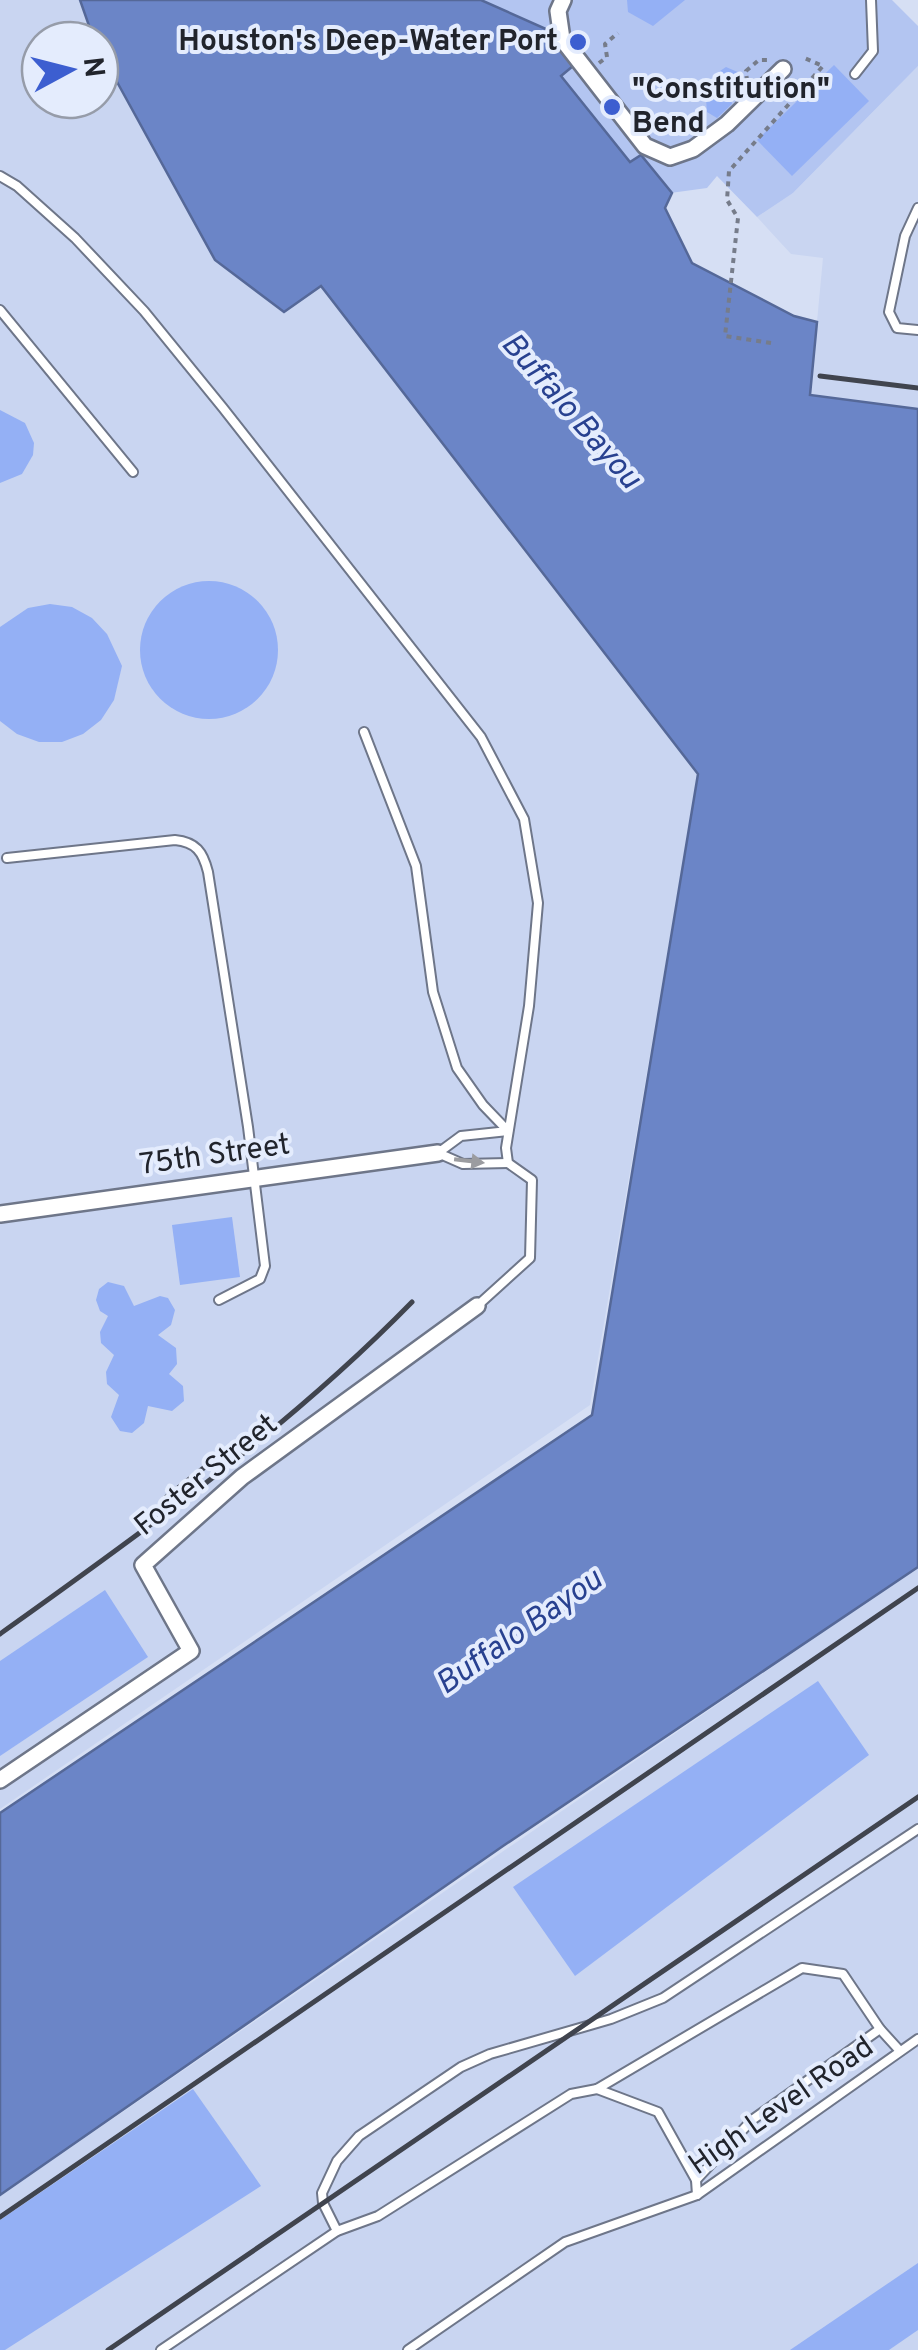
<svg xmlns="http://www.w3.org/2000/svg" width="918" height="2350" font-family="Overpass,sans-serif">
  <rect width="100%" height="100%" fill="#d6dff4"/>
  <!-- built -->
  <g fill="#c9d5f1">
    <path d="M0,0H80L94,40H40V100H100V51L215,260L321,285L698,774L590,1405L0,1809Z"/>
    <path d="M918,66V409L810,396L823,258L791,254L757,217L793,193Z"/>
    <path d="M918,1567V2350H0V2196Z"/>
  </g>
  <!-- green -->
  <path fill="#b3c5f1" d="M421,0H892L918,26V66L793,193L757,217L717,176L707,188L597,203Z"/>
  <!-- water -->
  <path fill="#6b85c7" stroke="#556898" stroke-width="2.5" d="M80,0H481L546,29L573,66L561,76L630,162L641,155L672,193L665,208L692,263L794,316L817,322L810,395L918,409V1567L503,1846L0,2195V1813L592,1415L698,774L321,286L284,312L215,260L100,51V40H94Z"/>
  <!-- building -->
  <g fill="#94b0f5">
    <path d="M627,0H685L653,26L628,12Z"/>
    <path d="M834,65L869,101L792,176L757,140Z"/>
    <path d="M726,67L740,73L742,87L730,96L732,104L717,118L707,112L706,99L717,91L714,75Z"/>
    <path d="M0,410L25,423L34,443L33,455L22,474L0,483Z"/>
    <circle cx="209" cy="650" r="69"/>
    <path d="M50,604L72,607L92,618L107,634L122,666L114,700L101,720L83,734L62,742H39L17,734L0,721V627L28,608Z"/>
    <path d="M232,1217L240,1277L180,1285L172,1225Z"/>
    <path d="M108,1282L124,1286L134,1306L160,1296L168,1298L175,1310L171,1325L158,1335L176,1348L177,1364L169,1374L183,1386L184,1401L172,1411L148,1406L144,1423L132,1433L120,1431L111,1417L119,1395L107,1384L106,1372L114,1355L101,1343L100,1332L108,1316L100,1311L96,1300L99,1289Z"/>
    <path d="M105,1590L148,1657L0,1756V1661Z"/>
    <path d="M818,1681L869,1755L575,1976L513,1887Z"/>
    <path d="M193,2089L261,2186L5,2350H0V2220Z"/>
    <path d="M918,2263V2330L889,2350H790Z"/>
  </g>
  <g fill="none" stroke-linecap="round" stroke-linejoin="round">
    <!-- lane casing -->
    <g stroke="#6e7689" stroke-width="12">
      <g id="lane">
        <path d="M855,74L873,51L871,0"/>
        <path d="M0,176L17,186L75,238L144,311L223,408L481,737L524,819L538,903L529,1006L506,1148L508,1163L532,1180L530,1258L477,1306"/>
        <path d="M918,208L905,236L889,312L897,328L918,330"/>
        <path d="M0,310L133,472"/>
        <path d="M364,732L416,866L433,992L457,1068L483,1105L508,1131"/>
        <path d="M7,858L175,840C196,842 203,852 208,872L248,1127L265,1266L260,1279L219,1300"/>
        <path d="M508,1163L463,1164L438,1153L461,1136L508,1131"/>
        <path d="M597,2089L658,2112L696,2180L697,2195"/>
        <path d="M696,2180L752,2120L880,2029"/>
        <path d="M337,2231L323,2203L322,2193L337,2161L359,2136L461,2067L490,2054L611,2019L663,1998L918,1829"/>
        <path d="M161,2350L337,2231L378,2216L571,2094L597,2089L802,1968L843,1974L880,2029L900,2051"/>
        <path d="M408,2350L565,2242L697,2195L918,2039"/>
      </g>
    </g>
    <!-- street casing -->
    <g stroke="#6e7689" stroke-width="20">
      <g id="street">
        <path d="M563,0L558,11L562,39L645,146L670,157L693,149L727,124L783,69"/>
        <path d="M0,1214L438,1153"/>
        <path d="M0,1780L191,1651L143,1565L242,1477L477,1306"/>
      </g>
    </g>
    <!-- path -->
    <g stroke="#767c8a" stroke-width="4" stroke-dasharray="5 5" stroke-linecap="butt">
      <path d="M599,63L607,57L605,44L618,33"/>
      <path d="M747,81L746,71L759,60H768"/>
      <path d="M771,343L725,336L738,218L727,200L729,171L823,66L802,57"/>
    </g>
    <!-- lane -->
    <use href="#lane" stroke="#fff" stroke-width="8"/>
    <!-- street -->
    <use href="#street" stroke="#fff" stroke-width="15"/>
    <!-- rail -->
    <g stroke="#40444e" stroke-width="5">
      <path d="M820,376L918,388"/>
      <path d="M164,1499L219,1456"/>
      <path d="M0,1634C144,1531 288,1429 412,1302"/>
      <path d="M0,2217L918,1588"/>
      <path d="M108,2350L918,1797"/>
    </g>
  </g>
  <!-- one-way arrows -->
  <defs><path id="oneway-solid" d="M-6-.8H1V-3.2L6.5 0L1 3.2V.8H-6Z" transform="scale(2.5)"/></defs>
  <use fill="#9b9ca0" href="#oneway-solid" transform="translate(469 1161) rotate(7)"/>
  <!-- markers -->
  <g fill="#3c5ed0" stroke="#e4ecfd" stroke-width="4">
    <circle cx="578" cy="42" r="10"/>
    <circle cx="612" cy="107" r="10"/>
  </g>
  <g text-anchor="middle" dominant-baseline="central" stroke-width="8" stroke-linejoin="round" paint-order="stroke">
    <!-- poi labels -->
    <g font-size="30" font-weight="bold" fill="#21242c" stroke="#e4ecfd" text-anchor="end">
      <text x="558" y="42">Houston's Deep-Water Port</text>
      <text x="632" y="90" text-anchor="start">"Constitution"<tspan x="632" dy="34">Bend</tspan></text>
    </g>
    <!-- street labels -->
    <g font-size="30" fill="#21242c" stroke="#e4ecfd">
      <text transform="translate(215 1156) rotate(-8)">75th Street</text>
      <text transform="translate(207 1476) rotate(-39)">Foster Street</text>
      <text transform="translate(782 2107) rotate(-35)">High Level Road</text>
    </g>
    <!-- water labels -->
    <g font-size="32" font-style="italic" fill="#284190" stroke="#e4ecfd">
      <text transform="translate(570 412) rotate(49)">Buffalo Bayou</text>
      <text transform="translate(520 1633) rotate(-35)">Buffalo Bayou</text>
    </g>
  </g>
  <!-- north arrow -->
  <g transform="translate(70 70) rotate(83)"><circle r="48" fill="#e4ecfd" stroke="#969ca9" stroke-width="2.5"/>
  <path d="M0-8L18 38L0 25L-18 38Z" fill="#3c5ed0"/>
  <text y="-15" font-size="28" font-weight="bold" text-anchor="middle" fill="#21242c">N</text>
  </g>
</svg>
